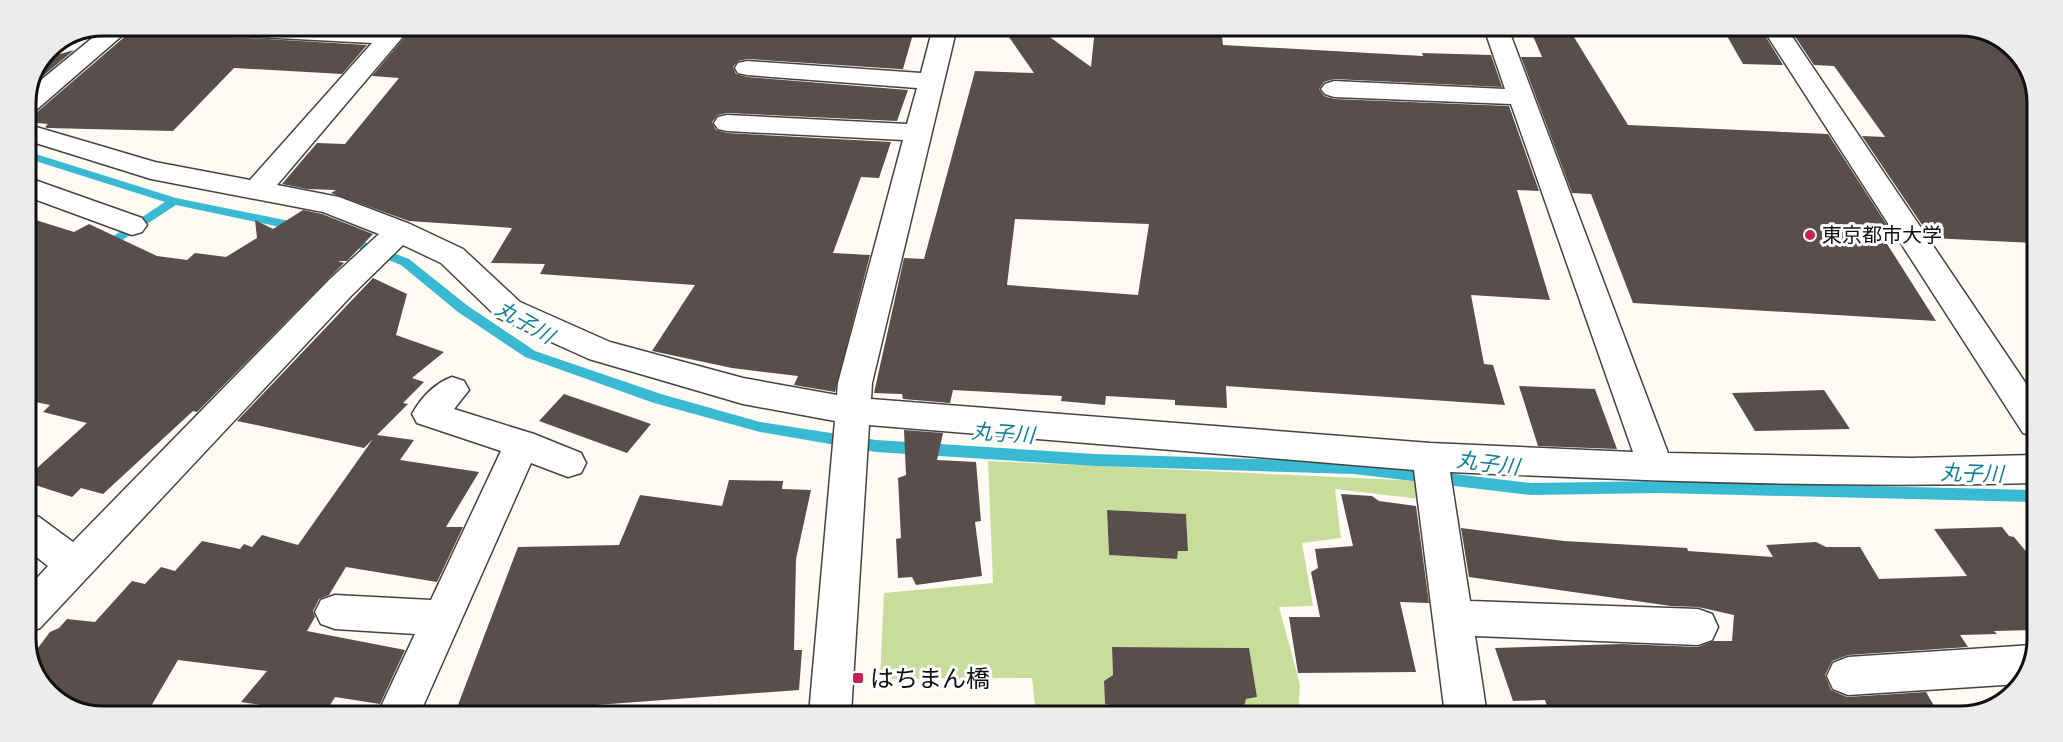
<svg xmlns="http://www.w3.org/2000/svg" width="2063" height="742" font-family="'Zilla Slab','Noto Sans JP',serif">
  <rect width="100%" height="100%" fill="#fffaf3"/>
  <!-- forest -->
  <path fill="#c8dd99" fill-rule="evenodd" d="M988,461L1422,481L1420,499L1335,489L1341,538L1302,543L1313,606L1279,607L1300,685L1298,715H1223V707H1244L1246,699L1257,697L1249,648L1112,647L1113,675L1104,681L1105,703L1114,706L1115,715H1036L1032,678L880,679L884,593L993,583ZM1107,510L1186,514L1188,551H1178L1176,559L1109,555Z"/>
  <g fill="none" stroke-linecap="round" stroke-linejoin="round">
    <!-- stream -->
    <g fill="#3ab9d2" fill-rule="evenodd">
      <path d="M26,151L176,198L299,223L305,227L299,231L176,205L104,252L100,251L98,248L100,245L165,202L26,158Z"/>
      <path d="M346,235L409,259L468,306L535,351L661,394L760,422L876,440L1095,454L1354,462L1531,483L1660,481L2035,490V502L1660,493L1531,495L1354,474L1095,466L876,452L760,432L654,403L525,357L458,312L401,265L342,242L340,239Z"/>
    </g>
  </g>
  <!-- building -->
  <g fill="#594e4c" fill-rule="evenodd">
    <path d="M414,26L915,27L903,69L914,70L747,59L738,61L733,67L736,74L747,77L908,90L897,121L727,113L718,115L712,122L716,130L727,133L891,142L879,178L861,177L833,253L870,255L835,392L794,385L798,376L732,368L652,351L695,285L540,274L545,264L491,263L512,228L409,221L331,193L336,190L307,189L282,184L317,143L345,144L399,78L372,76Z"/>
    <path d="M1002,27H1036L1091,67L1095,28H1221L1223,45L1423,56L1422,53L1491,55L1502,87L1334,79L1324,82L1319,89L1324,96L1334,99L1509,106L1539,191L1517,190L1550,300L1471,295L1484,364L1493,365L1505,405L1226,386L1227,408L1175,405V400L1106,396L1105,405L1061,401L1062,396L953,390L950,403L903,399L902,394L874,393L904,258L924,259L975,71L1034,73ZM1015,219L1149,224L1138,295L1007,285Z"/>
    <path d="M1530,29H1569L1628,125L1828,134L1894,236H1882L1936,321L1633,303L1591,194L1572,193L1521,57H1542Z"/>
    <path d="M1723,29H1761L1783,65L1743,64Z"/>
    <path d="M1790,29L1985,30L2021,56L2037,99L2036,243L1931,238L1862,136L1885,137L1834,66L1814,65Z"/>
    <path d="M129,33L180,34L367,45L342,74L234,68L173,131L47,128L45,127L48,124L26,122V115L36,113Z"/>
    <path d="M74,50L32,85L43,59Z"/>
    <path d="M303,210L322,214L373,234L347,261H338L344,263L197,412L193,411L103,494L81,488L72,497L26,482V478L87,423L43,412L50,405L26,400V217L74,232L89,224L157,256L187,260L195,253L226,257L257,238L255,220L273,229Z"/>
    <path d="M373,278L407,294L396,335L444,352L412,378L424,382L403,403L408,404L377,435L414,440L400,460L479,472L446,527H463L437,582L346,567L329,595L319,599L313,611L315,617L307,631L405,650L380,704L335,697L325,713H313L241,702L267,671L178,660L147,713L78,712L42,686L31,657L50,632L59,628L67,619L95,622L132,581L145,584L161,567L175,571L202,541L240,549L244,544L252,547L262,535L298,545L373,439L364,448L237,421Z"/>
    <path d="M1519,386L1595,389L1617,449L1538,446Z"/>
    <path d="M1824,390L1850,429L1755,431L1732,393Z"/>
    <path d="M564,394L625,415L651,424L627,453L539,421Z"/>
    <path d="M904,430L943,433L937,460L976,462L981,521L975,522L982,576L916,585L912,577L898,578L896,539L901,538L898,478L906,475Z"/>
    <path d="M729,480L783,481L782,489L811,490L796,559L794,650H802L799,690L569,707L458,705L518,547L619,545L640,495L722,506Z"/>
    <path d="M1341,494L1372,496L1379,501L1416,506L1429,603L1400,602L1416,672L1298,673L1289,617H1320L1311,572L1318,568L1315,549L1353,546Z"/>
    <path d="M1107,510L1186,514L1188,551H1178L1177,559L1109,555Z"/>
    <path d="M2002,527L2009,536L2014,537L2034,561V630L1994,631L1997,634L1960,635L1968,647L1848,655L1832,661L1825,675L1831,690L1847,697L1926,692L1940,716H1875L1869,706L1716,710L1718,715H1629L1628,713L1550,715L1545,700L1513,701L1495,648L1622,644L1698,647L1713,641H1732L1734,615L1698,607L1671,606L1469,577L1461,528L1564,541L1687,548L1688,551L1773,557L1766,545L1816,542L1826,547H1860L1879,579L1967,576L1934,529Z"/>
    <path d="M1112,647L1249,648L1257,697L1246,699L1244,707H1223V715H1115L1114,706L1105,704L1104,681L1113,675Z"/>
  </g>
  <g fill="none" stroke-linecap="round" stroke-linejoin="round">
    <!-- minor casing -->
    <g stroke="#434343" stroke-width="3">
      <g id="minor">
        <path d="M107,26H133L35,111L26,113V98L30,89Z"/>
        <path d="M173,26H319L384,29L387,26H412L277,185L339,197L410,224L463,249L520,302L610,342L743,378L837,395L838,383L903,140L727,131L718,129L714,123L718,117L727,115L907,124L917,88L747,75L738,73L735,68L738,63L747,61L921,73L933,27H957L872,383L871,399L1430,443L1633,452L1511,104L1334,97L1325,94L1321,89L1325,84L1334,81L1505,89L1484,28H1508L1668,453L1911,458L2035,455V483C1840,488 1645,481 1450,472L1470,601L1698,609L1712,614L1718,627L1712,640L1698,645L1475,636L1487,715H1445L1414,470L869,425L851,714H809L835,421L743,404L589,359L498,318L441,263L403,245L351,296L40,628L26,634V590L48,566L26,549V513L39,517L73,542L329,280L379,234L323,212L151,179L26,140V124L155,162L250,180L372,43L185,33L177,31Z"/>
        <path d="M1763,29H1787L2035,397V437L2023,433Z"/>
        <path d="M26,177L142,218L147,225L142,232L132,235L26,196Z"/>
        <path d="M452,377L464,381L469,390L454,409L534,434L581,453L586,463L581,473L568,477L531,463L420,713H378L415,634L335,629L321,624L315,612L321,600L335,595L431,600L501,451L417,423L412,414C421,398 435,383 452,377Z"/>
        <path d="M2033,645V664L2019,684L1848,695L1833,689L1827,676L1833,663L1848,657Z"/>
      </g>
    </g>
    <!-- minor -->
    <use href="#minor" fill="#fff" fill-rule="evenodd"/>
  </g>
  <!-- markers -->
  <g fill="#c62250" stroke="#fff" stroke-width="2">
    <circle cx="1810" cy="235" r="6"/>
    <rect x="852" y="672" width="12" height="12" rx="3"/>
  </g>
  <g text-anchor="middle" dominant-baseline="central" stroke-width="6" stroke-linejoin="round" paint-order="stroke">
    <!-- poi labels -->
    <g font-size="20" fill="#101010" stroke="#fff" text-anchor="start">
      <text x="1822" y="235">東京都市大学</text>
    </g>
    <!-- water labels -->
    <g font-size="21" font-style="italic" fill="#137e99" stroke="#fff">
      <text transform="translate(525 322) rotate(30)">丸子川</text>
      <text transform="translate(1003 433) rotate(4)">丸子川</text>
      <text transform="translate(1488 463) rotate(7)">丸子川</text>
      <text transform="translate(1972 473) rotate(2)">丸子川</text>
    </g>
    <!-- near-poi labels -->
    <g font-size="24" fill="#101010" stroke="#fff" text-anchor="start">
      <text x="870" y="678">はちまん橋</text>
    </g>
  </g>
  <!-- crop -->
  <path d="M0 0H2063V742H0ZM103 36H1960A67 67 0 0 1 2027 103V639A67 67 0 0 1 1960 706H103A67 67 0 0 1 36 639V103A67 67 0 0 1 103 36Z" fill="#ececec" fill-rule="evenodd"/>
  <path fill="none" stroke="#101010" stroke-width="3" d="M103 36H1960A67 67 0 0 1 2027 103V639A67 67 0 0 1 1960 706H103A67 67 0 0 1 36 639V103A67 67 0 0 1 103 36Z"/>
</svg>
